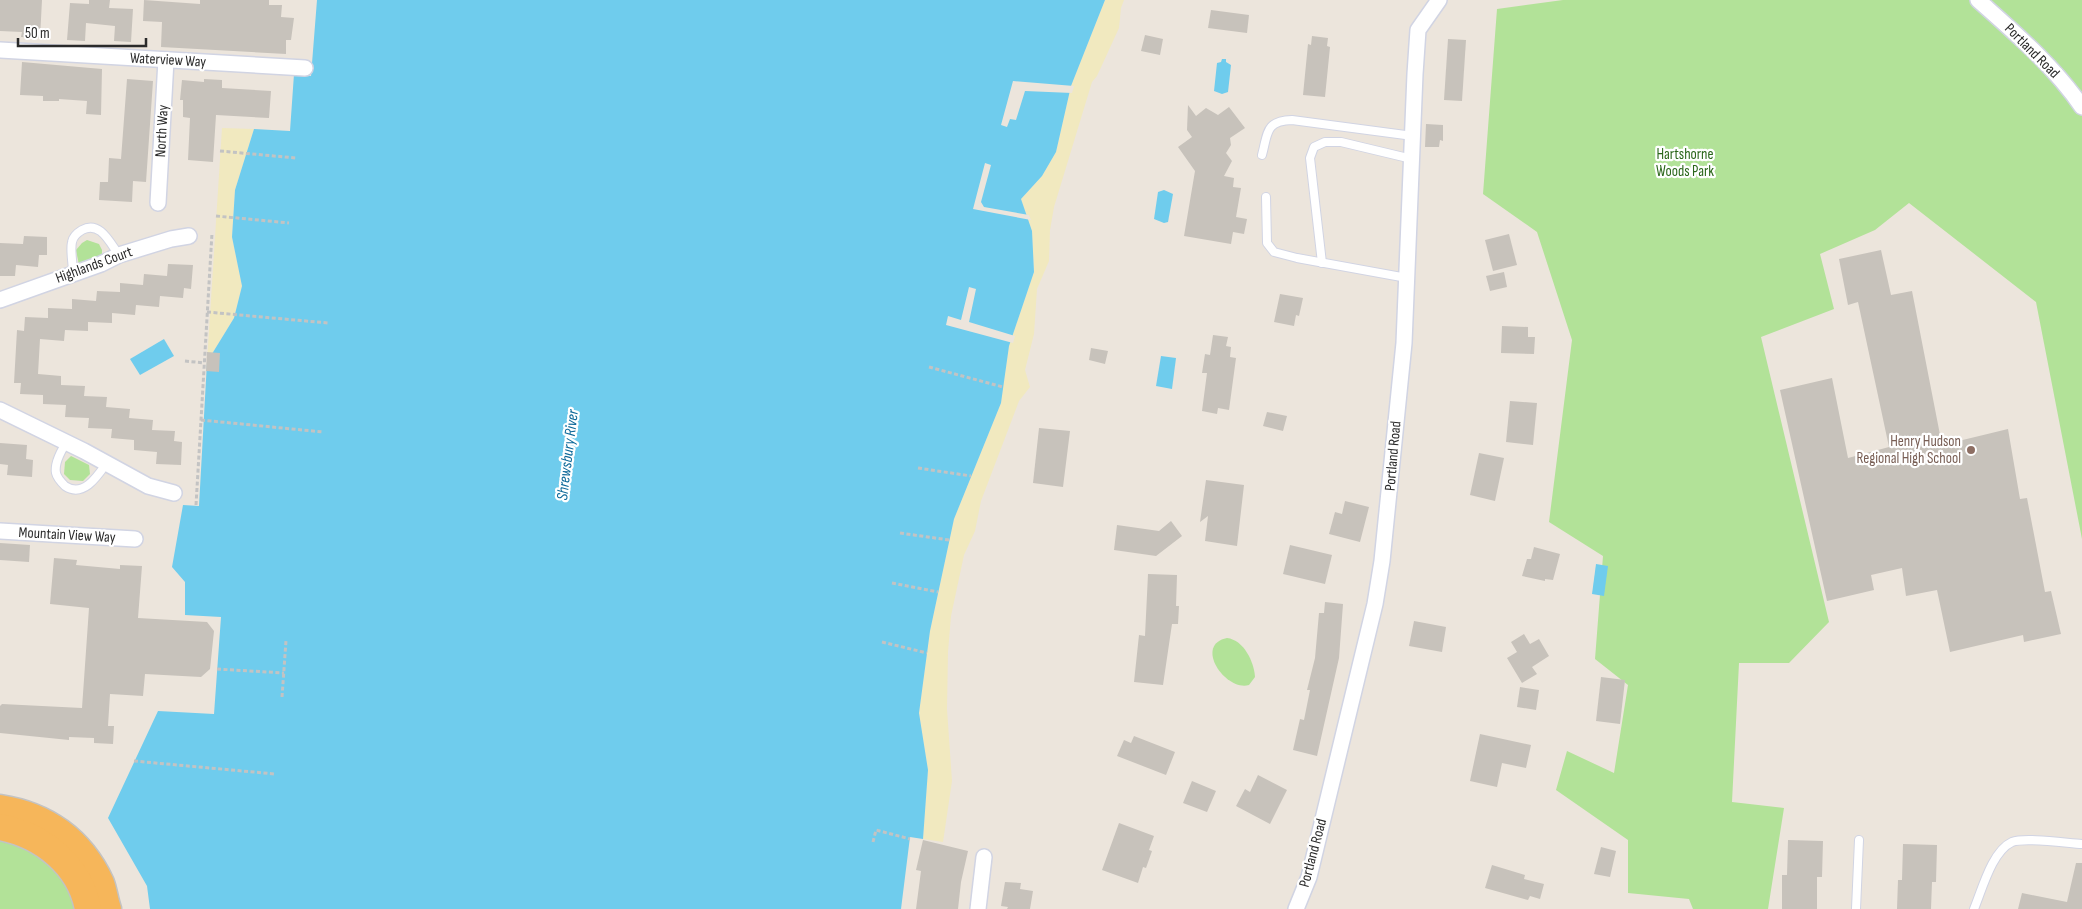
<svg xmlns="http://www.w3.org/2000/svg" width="2082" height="909" font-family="'Sofia Sans Condensed',sans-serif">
  <rect width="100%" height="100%" fill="#ece5dc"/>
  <!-- green -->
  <g fill="#b2e298">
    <path d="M1563,0H2082V539L2036,302L1909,203L1875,230L1820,254L1834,309L1761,337L1829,622L1789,663H1739L1732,802L1784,808L1768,909H1693L1689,899L1628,893V840L1556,790L1567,751L1614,773L1628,685L1595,659L1603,556L1549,522L1572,340L1537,232L1483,194L1497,9Z"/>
    <path d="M87,240L99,244L102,250V257L79,265L76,250L82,243Z"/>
    <path d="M71,456L89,465L90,474L83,481L70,480L64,474L65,462Z"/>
    <path d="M1227,638C1244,640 1254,662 1255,677L1249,685C1226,692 1193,645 1227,638Z"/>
    <path d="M0,840L39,854L66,883L77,909H0Z"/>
  </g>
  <!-- sand -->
  <g fill="#f1e9bf">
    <path d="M1105,0H1124L1121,8L1119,28L1097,76L1092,82L1054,207L1050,230L1049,261L1037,289L1034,334L1025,370L1030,387L1019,401L981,501L975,531L964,555L951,616L948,652L947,709L952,781L943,842L923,839L928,770L919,713L930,631L954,519L1001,403L1009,346L1034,272L1032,231L1021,199L1042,176L1056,152L1071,86Z"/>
    <path d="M222,128L254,129L235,190L232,237L242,286L234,318L207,362Z"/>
  </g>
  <!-- water -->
  <g fill="#6fcced">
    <path d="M317,0H1105L1071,86L1056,152L1042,176L1021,199L1032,231L1034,272L1009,346L1001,403L954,519L930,631L919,713L928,770L923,839L910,837L901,909H150L147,886L108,818L158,711L214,714L221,617L185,615V582L172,567L183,505L199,506L207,362L234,318L242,286L232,237L235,190L254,129L290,131L294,74L311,76Z"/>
    <path d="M1222,59H1226V62L1231,65L1228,92L1222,94L1214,91L1217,63L1221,62Z"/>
    <path d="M1164,190L1173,194L1168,222L1164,223L1154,219L1158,192Z"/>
    <path d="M164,339L174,356L140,375L130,359Z"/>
    <path d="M1161,356L1176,358L1172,389L1156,386Z"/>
    <path d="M1596,564L1608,566L1604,596L1592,594Z"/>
  </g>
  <!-- pier -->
  <g fill="#ece5dc">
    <path d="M1013,81L1074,86L1072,93L1025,91L1016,120L1010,119L1007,127L1001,125Z"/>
    <path d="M985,163L991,165L981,202L984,207L1029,215L1031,220L973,209Z"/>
    <path d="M969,287L976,289L969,322L1015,336L1013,343L946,325L948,316L961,320Z"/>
  </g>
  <!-- building -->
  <g fill="#c7c2bb">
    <path d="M0,0H42L40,38L21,37L22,32L0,31Z"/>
    <path d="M89,0H110L109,8L133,9L131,42L114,41L115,26L86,23L85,41L67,40L70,3L89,4Z"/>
    <path d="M144,0L200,4V0H269V5H282L281,17L294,18L291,40H286V54L161,47L162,22L143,21Z"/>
    <path d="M1211,10L1249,15L1247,33L1208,28Z"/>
    <path d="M1145,35L1163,39L1160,55L1141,51Z"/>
    <path d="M1312,36L1328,38L1327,46L1330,47L1325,97L1303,95L1308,44L1311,45Z"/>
    <path d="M1448,39L1466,40L1462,101L1444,100Z"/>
    <path d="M22,62L102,69L101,115L86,114L87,101L59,99V101H43V96L20,95Z"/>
    <path d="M127,79L153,81L146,182L133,181L132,202L99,200L100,182H108L109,158L121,159Z"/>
    <path d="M204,79L222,80V88L271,91L269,118L216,115L213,162L188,160L190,118L183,117V100H180L182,80L204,82Z"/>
    <path d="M1188,105L1196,116L1206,108L1218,115L1229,107L1245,128L1230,138L1231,145L1226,153L1232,161L1224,176L1234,178L1233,187L1241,188L1236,217L1247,219L1244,234L1233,232L1231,244L1184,236L1195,171L1178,147L1192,137L1187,130Z"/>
    <path d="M1426,124L1443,125V141L1440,140L1439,147H1425Z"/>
    <path d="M1509,234L1517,265L1493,271L1485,240Z"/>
    <path d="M24,236L47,237V255H39L38,267L16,265L15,276H0V243L23,244Z"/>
    <path d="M1881,250L1891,295L1912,291L1942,445L2008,429L2020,499L2027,498L2045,592L2051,591L2061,634L2024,642L2023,635L1950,652L1937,590L1906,596L1902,568L1871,575L1874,590L1827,601L1780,390L1832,378L1848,458L1889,447L1858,302L1848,305L1839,259Z"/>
    <path d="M168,264L193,265L191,289L184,288L183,298L160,296L159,307L136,305L135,315L112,313V323L88,322V331L65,330L64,341L40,339L38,374L61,376V385L85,386L84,396L107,397L106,407L130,409L129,418L153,420L152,430L175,431L174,441L182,442L181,465L156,464L157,452L134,450V440L111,438L112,429L88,428L89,418L65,417L66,405L43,404V395L20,394L21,383H14L17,330L24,331L25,317L48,318V308L72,309V299L96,301L97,291L120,292V283L143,285L144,274L167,276Z"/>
    <path d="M1504,272L1507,287L1490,291L1486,276Z"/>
    <path d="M1280,294L1303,298L1299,316L1296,315L1294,326L1274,322Z"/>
    <path d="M1502,326L1528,327V337H1535L1534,354L1501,353Z"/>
    <path d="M1213,335L1228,337L1226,346L1231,347L1230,357L1236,358L1229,410L1218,408L1217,414L1202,411L1207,373H1202L1205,354L1210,355Z"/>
    <path d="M1091,348L1108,351L1105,364L1089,360Z"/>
    <path d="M207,352L220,353L219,372L206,371Z"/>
    <path d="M1510,401L1537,403L1533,445L1506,442Z"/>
    <path d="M1267,412L1287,416L1283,431L1263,426Z"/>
    <path d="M1039,428L1070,431L1063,487L1033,483Z"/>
    <path d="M0,443L27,445L26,459L33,460L32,477L7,475L8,465L0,464Z"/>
    <path d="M1479,453L1504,458L1495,501L1470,495Z"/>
    <path d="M1206,480L1244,485L1237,546L1205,541L1208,516L1200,522Z"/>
    <path d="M1345,501L1369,507L1360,542L1329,534L1335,512L1342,514Z"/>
    <path d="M1171,521L1182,536L1156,556L1114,550L1117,525L1159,531Z"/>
    <path d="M0,543L30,545L29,562L0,560Z"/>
    <path d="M1290,545L1332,555L1325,584L1283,574Z"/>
    <path d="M1534,547L1560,554L1553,580L1545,579V581L1522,576L1527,559H1531Z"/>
    <path d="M54,558L77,560L76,565L120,569V565L142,566L138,618L207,622L214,631L210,669L201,677L145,674L143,696L110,694L108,726H114L113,744L94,743V738L69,737V740L0,733V706L2,704L82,708L89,608L50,604Z"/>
    <path d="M1148,574L1177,575L1176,606H1179L1178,624H1172L1163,685L1134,682L1139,635L1145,636Z"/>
    <path d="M1325,602L1343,604L1339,658L1317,756L1293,750L1300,719L1304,720L1310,690H1307L1315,658L1319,613H1324Z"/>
    <path d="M1414,621L1446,627L1442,652L1409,646Z"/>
    <path d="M1524,634L1530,644L1539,639L1549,656L1532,667L1537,674L1522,683L1507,658L1517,652L1511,642Z"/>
    <path d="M1601,677L1625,680L1620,724L1596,721Z"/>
    <path d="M1520,687L1539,690L1536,710L1517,707Z"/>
    <path d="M1480,734L1531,745L1526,768L1502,763L1497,787L1470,781Z"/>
    <path d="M1134,736L1175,752L1166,775L1117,756L1124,740L1131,743Z"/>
    <path d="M1258,775L1287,790L1270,824L1236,806L1245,789L1250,792Z"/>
    <path d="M1192,781L1216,791L1207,812L1183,803Z"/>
    <path d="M1119,823L1154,836L1149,850L1152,851L1146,868L1143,867L1138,883L1102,870Z"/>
    <path d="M923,840L968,851L961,882L958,909H916L921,871L916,870Z"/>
    <path d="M1788,840L1823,841L1822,877H1817V909H1782V875H1787Z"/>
    <path d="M1903,844L1937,845L1936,882H1932L1931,909H1897L1898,880H1902Z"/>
    <path d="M1601,847L1616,851L1610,877L1594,874Z"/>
    <path d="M2076,863H2082V909H2018L2022,893L2067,902Z"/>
    <path d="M1492,865L1525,875L1524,879L1544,884L1540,899L1530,896L1528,900L1485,888Z"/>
    <path d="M1005,882L1021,883L1020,889L1033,891L1030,909H1007L1008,907L1001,906Z"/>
  </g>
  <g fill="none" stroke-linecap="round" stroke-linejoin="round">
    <!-- service casing -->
    <g stroke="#d1d4e3" stroke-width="10">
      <g id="service">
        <path d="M1262,155C1268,133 1265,121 1292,120L1413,136"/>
        <path d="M1266,197L1267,243L1274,252L1297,258L1407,278"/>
        <path d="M1322,263L1310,158L1314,147L1325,142H1341L1412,159"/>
        <path d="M73,273C73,263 70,251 72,242C73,236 77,233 82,230C100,220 110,243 119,255"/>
        <path d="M66,443C61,451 54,463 56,473C57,478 62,483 65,486C83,498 97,477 106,464"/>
        <path d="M1856,909L1859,840"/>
        <path d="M1974,909C1982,890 1992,851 2012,842C2025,837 2066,843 2082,844"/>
      </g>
    </g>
    <!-- minor casing -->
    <g stroke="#d1d4e3" stroke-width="18">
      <g id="minor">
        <path d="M1978,0C2015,33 2054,66 2082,107"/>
        <path d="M0,50L305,68"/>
        <path d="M158,203L166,60"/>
        <path d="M0,300L101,264L119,255L171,239L189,236"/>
        <path d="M0,410L84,451L148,486L174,493"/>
        <path d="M0,531L135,539"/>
        <path d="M978,909L984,857"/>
        <path d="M1296,909L1309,877L1323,819L1375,604L1382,561L1404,343L1415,74L1418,30L1439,0"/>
      </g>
    </g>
    <!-- trunk casing -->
    <g stroke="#c3c3c3" stroke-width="29">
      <g id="trunk">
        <path d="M0,808C46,815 81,840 101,883C104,891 105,901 108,909"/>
        <path d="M0,827C42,835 80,865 88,909"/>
      </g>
    </g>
    <!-- path -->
    <g stroke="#c3c3c3" stroke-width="3" stroke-dasharray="4 2.5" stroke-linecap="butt">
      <path d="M220,151L296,158"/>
      <path d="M216,216L289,223"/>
      <path d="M207,312L328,323"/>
      <path d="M185,361L204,363"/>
      <path d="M929,367L1003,387"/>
      <path d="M201,420L323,432"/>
      <path d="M918,468L971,476"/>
      <path d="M196,505L212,233"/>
      <path d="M900,533L949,540"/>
      <path d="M892,583L938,592"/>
      <path d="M882,642L927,653"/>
      <path d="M217,669L284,673"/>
      <path d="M282,697L286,641"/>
      <path d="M134,761L275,774"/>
      <path d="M873,842L876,830L910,839"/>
    </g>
    <!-- service -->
    <use href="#service" stroke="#fff" stroke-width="8"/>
    <!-- minor -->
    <use href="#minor" stroke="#fff" stroke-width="15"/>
    <!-- trunk -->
    <use href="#trunk" stroke="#f6b65a" stroke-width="26"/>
  </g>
  <!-- markers -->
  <circle fill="#8d6e63" stroke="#fff" stroke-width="2" cx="1971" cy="450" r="5"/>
  <g text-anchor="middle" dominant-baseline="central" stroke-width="4.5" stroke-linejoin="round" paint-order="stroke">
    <!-- street labels -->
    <g font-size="15" fill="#2a2a2a" stroke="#fff">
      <text transform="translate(2032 51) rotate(45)">Portland Road</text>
      <text transform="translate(168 60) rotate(3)">Waterview Way</text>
      <text transform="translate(162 131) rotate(-87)">North Way</text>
      <text transform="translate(94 265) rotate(-20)">Highlands Court</text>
      <text transform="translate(1393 456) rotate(-85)">Portland Road</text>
      <text transform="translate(67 535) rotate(3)">Mountain View Way</text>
      <text transform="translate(1313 853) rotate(-75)">Portland Road</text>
    </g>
    <!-- park labels -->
    <g font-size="15" fill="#2a661a" stroke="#fff">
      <text x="1685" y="154">Hartshorne<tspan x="1685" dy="17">Woods Park</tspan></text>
    </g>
    <!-- education labels -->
    <g font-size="15" fill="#785e54" stroke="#fff" text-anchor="end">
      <text x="1961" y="441">Henry Hudson<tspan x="1961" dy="17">Regional High School</tspan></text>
    </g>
    <!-- water labels -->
    <g font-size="16" font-style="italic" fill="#0e6999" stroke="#fff">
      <text transform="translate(568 455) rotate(-83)">Shrewsbury River</text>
    </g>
  </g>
  <!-- scale -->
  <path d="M18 38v8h128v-8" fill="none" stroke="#2a2a2a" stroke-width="2.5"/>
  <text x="25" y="38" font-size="15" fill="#2a2a2a" stroke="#ffffff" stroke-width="4" paint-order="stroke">50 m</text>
</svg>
